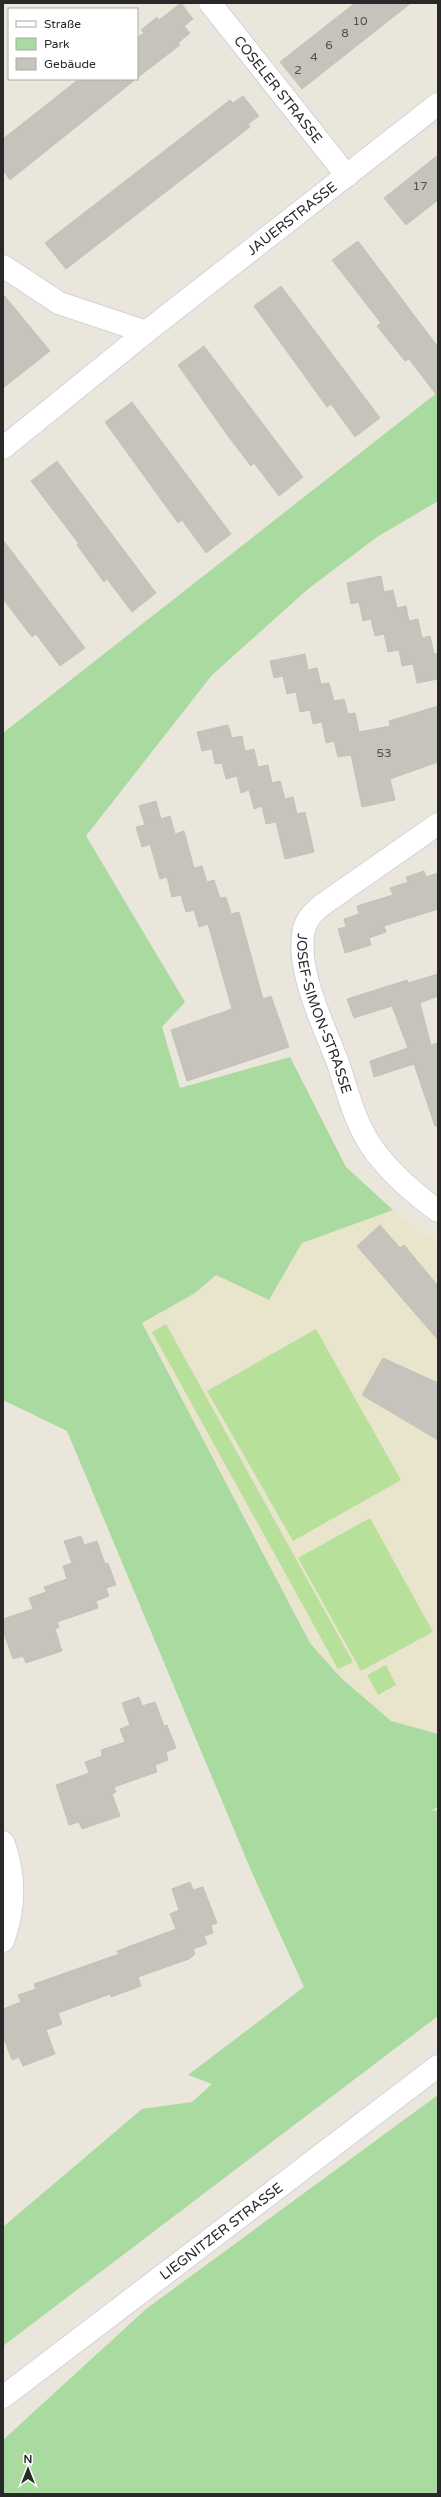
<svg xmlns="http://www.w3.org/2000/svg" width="441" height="2497" font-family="'Varela Round',sans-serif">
  <rect width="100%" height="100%" fill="#eae6dc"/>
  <!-- education -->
  <path fill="#e9e5cd" d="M393,1210L438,1244V1734L391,1721L341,1678L310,1643L142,1323L195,1293L216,1275L269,1300L302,1243Z"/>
  <!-- green -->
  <g fill="#a9da9f">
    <path d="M438,392V501L377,537L308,589L212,675L86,836L185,1002L162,1027L180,1088L290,1057L346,1167L393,1210L302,1243L269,1300L216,1275L195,1293L142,1323L310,1643L341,1678L391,1721L438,1734V1806L432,1811L438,1810V2016L3,2346V2227L142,2109L192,2102L212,2084L188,2075L304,1987L253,1875L67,1431L3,1400V733Z"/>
    <path d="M438,2095V2494H3V2440L146,2309Z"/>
  </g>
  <!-- pitch -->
  <g fill="#b7e09b">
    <path d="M166,1324L353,1662L338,1669L152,1332Z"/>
    <path d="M316,1329L401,1480L293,1541L207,1391Z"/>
    <path d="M370,1518L433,1632L361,1671L298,1558Z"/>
    <path d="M386,1665L396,1685L378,1695L367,1675Z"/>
  </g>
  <!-- building -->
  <g fill="#c5c3bc" stroke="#c5c2b6">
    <path d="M181,3L193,19L184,26L190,33L178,43L180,45L137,78V38L144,33L141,30L157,17L159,20Z"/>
    <path d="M355,3H411L302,89L280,62Z"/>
    <path d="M79,79H136L10,180L3,170V139Z"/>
    <path d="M243,96L259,116L248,124L250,127L66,269L45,243L230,100L233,103Z"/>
    <path d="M438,155V200L406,225L384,198Z"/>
    <path d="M358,241L438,347V397L409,359L405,361L377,326L381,323L332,260Z"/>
    <path d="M281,286L380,418L355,437L331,404L327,407L254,306Z"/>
    <path d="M3,294L50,351L3,388Z"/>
    <path d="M204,346L303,477L279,496L254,463L251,466L228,436L178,365Z"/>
    <path d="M132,402L231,534L206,553L182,520L178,523L105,422Z"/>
    <path d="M57,461L156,593L132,612L107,579L104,582L77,545L79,544L31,481Z"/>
    <path d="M3,540L85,648L60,666L36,634L32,637L3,599Z"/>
    <path d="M381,576L384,592L393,590L397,608L406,606L409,621L418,619L422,638L430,636L434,654L438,653V679L417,683L413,664L402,666L399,650L388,652L384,634L375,636L371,619L363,621L359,602L351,604L347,583Z"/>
    <path d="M305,654L308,670L317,668L321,684L329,683L334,701L344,699L348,714L355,713L359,732L390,726L389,721L438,706V762L390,779L395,800L362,807L351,755L338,757L334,741L326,743L322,722L313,724L310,710L300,712L296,692L287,694L283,676L274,678L270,661Z"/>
    <path d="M228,725L232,738L242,736L245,751L254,749L258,767L268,765L272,783L280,781L285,799L293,797L297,814L305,812L314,852L285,859L276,822L266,824L262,806L254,809L249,790L241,793L237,776L226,779L222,763L215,764L212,749L202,751L197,732Z"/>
    <path d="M156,801L161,819L170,816L175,834L184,831L194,868L202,866L207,882L214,880L220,898L226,897L231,914L239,912L263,999L271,996L289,1047L187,1081L171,1030L232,1009L208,924L199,927L194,910L186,912L181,895L172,897L167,877L160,879L150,844L142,847L136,827L145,825L139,806Z"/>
    <path d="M424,871L426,877L438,873V909L384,926L386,932L369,938L371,945L345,953L338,929L346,927L344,919L359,914L357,906L393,895L390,888L408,882L406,877Z"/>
    <path d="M438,974V996L420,1003L431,1045L438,1043V1126H435L414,1064L374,1077L370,1061L408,1048L392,1006L354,1018L347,999L407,980L408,983Z"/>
    <path d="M380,1225L400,1248L404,1245L438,1286V1340L357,1246Z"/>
    <path d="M383,1358L438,1383V1440L362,1395Z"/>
    <path d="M81,1536L84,1545L97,1541L105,1564L108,1563L116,1585L106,1588L109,1596L96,1601L98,1608L57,1622L59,1627L55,1629L62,1651L26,1663L23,1656L13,1659L3,1631V1619L33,1609L29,1598L46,1592L44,1587L67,1579L63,1566L72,1563L64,1541Z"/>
    <path d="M139,1697L142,1706L155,1702L164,1726L167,1725L176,1748L166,1752L168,1760L155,1765L157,1772L114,1787L116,1792L112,1794L120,1816L82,1829L79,1822L69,1825L56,1785L89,1773L85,1762L102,1756L101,1750L125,1742L120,1729L130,1725L122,1703Z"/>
    <path d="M190,1882L193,1890L203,1887L217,1923L211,1925L213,1933L204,1936L207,1944L193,1949L195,1954L189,1959L138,1977L141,1986L111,1997L110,1994L58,2013L62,2024L46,2030L55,2054L23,2066L19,2057L12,2060L3,2036V2009L21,2002L18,1995L36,1989L34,1984L119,1954L117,1951L176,1929L170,1914L179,1910L172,1889Z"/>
  </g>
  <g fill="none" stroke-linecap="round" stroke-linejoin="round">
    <!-- minor casing -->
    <g stroke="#d2d2e0" stroke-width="24">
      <g id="minor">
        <path id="s1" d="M210,3L347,176"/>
        <path d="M3,266L59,303L146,332"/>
        <path id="s2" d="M3,448L146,332L438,104"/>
        <path id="s3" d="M438,824L322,905C314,912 307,918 304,929C295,969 324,1026 338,1063C348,1094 356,1127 376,1153C393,1175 416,1195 438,1211"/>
        <path d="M3,1842C16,1876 15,1908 3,1941"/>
      </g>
    </g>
    <!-- secondary casing -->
    <g stroke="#d2d2e0" stroke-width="24">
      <g id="secondary">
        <path id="s4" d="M3,2397L438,2066"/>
      </g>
    </g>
    <!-- minor -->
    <use href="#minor" stroke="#fff" stroke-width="22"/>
    <!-- secondary -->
    <use href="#secondary" stroke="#fff" stroke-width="22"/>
  </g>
  <g text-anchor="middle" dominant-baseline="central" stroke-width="4" stroke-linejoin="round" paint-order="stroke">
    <!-- number labels -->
    <g font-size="12" fill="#50504e">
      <text x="360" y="21">10</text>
      <text x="345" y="33">8</text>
      <text x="329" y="45">6</text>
      <text x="314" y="57">4</text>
      <text x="298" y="70">2</text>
      <text x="420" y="186">17</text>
      <text x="384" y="753">53</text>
    </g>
    <!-- street labels -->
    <g font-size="14" fill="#292929" stroke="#fff">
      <text stroke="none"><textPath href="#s1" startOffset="110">COSELER STRASSE</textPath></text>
      <text stroke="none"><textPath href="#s2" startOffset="369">JAUERSTRASSE</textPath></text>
      <text stroke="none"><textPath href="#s3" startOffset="260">JOSEF-SIMON-STRASSE</textPath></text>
      <text stroke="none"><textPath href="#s4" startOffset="274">LIEGNITZER STRASSE</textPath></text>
    </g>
  </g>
  <!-- border -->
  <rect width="441" height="2497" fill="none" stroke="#292929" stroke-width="8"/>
  <!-- legend -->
  <rect x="8" y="8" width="130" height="72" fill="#ffffff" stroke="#a9a9a9"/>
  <rect x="16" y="21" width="20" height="6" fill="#ffffff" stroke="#a9a9a9"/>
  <text x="44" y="28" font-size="12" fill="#292929">Straße</text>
  <rect x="16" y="38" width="20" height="12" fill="#a9da9f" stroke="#a9a9a9"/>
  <text x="44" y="48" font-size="12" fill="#292929">Park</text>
  <rect x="16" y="58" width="20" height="12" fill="#c5c3bc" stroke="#a9a9a9"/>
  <text x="44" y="68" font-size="12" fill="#292929">Gebäude</text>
  <!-- north arrow -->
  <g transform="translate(28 2469)" stroke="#ffffff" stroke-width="3" paint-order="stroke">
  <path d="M0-3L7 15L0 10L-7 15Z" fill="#292929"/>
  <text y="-6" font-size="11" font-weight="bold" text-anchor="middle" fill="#292929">N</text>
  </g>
</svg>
